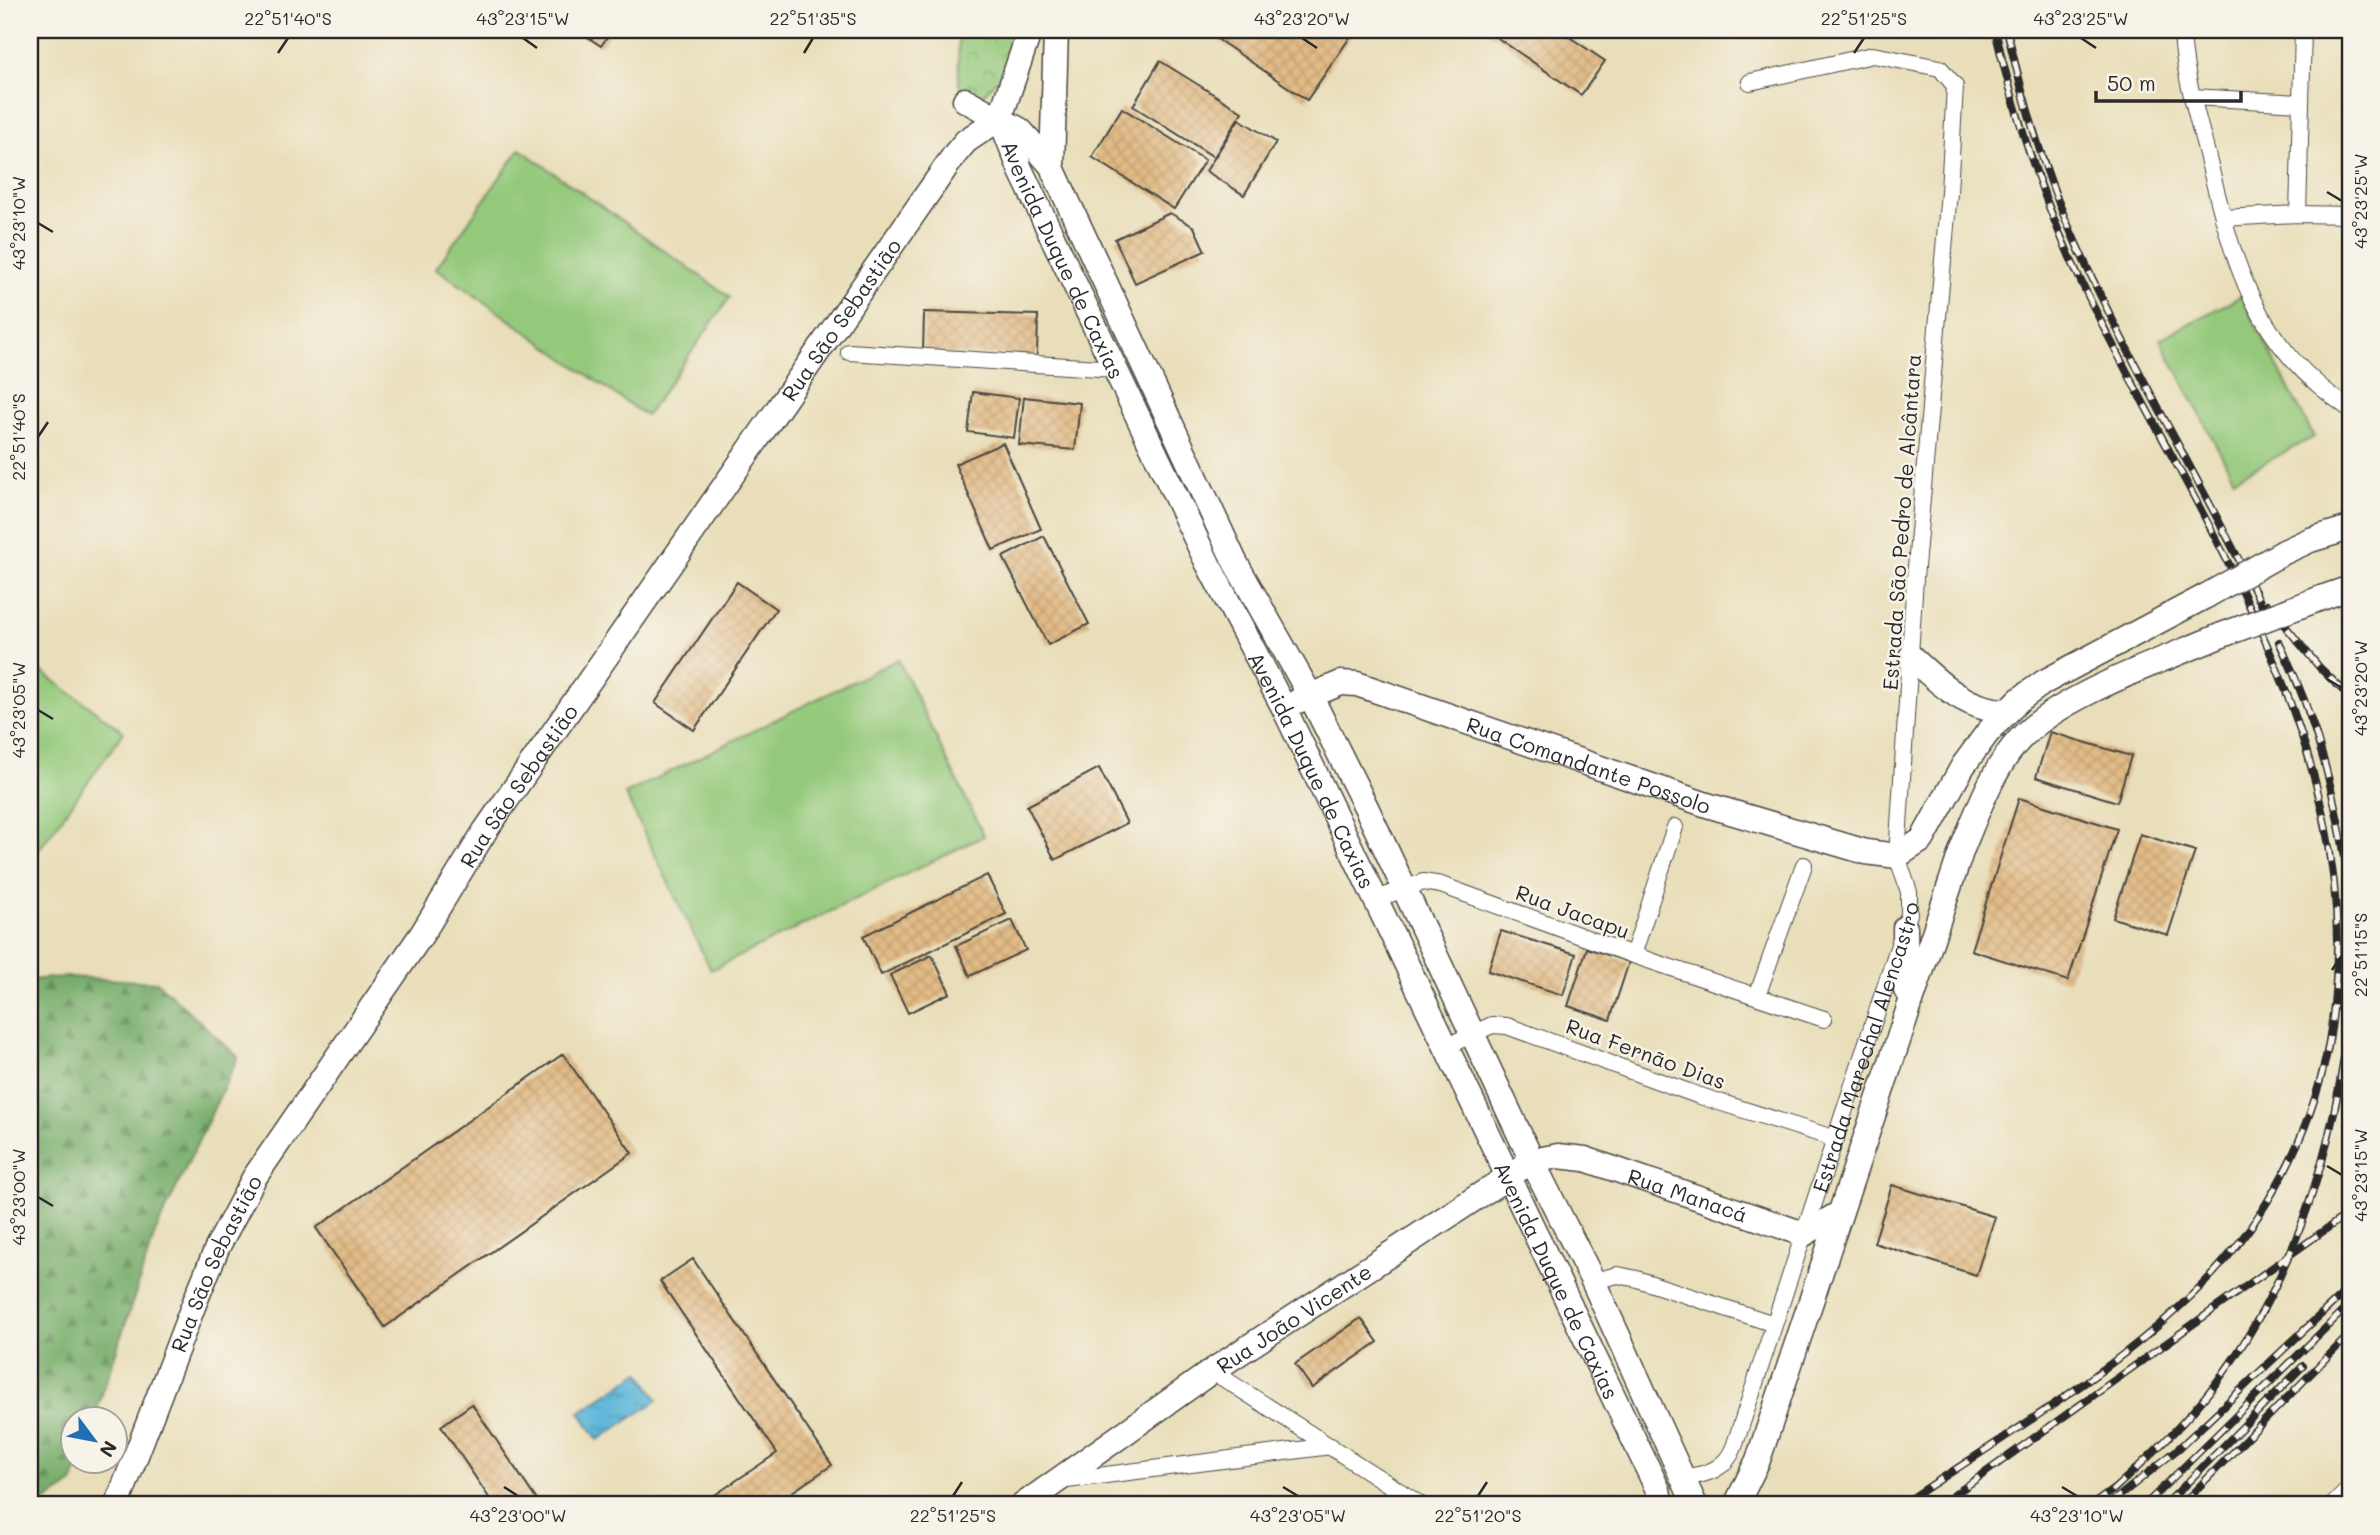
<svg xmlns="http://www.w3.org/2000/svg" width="2380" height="1535" font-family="Mali,sans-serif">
  <defs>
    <pattern id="forest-firs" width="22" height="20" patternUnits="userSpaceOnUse" patternTransform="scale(1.75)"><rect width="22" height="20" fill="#77ad6b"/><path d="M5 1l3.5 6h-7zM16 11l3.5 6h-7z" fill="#628d58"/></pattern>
    <pattern id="park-crowns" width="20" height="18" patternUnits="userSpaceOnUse" patternTransform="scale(1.75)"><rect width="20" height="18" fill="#94c97b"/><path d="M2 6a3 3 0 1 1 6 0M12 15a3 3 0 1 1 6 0" fill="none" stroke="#79a365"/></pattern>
    <pattern id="water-ripples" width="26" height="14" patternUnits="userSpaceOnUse" patternTransform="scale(1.75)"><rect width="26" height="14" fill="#5bb5d9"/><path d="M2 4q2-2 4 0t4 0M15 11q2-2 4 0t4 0" fill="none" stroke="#4b93b0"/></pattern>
    <pattern id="building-cross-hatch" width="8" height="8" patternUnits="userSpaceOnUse" patternTransform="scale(1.75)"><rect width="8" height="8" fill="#e2bb86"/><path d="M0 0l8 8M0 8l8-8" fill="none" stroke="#c2a174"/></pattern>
  </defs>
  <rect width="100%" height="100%" fill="#f7f3e8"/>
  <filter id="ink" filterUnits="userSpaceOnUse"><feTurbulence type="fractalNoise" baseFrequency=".0143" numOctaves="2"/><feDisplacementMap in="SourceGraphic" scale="14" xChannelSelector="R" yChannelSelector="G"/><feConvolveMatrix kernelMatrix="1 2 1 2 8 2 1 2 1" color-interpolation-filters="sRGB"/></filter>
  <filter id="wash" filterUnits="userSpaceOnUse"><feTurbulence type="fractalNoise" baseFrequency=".00686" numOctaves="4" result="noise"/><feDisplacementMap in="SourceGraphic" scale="28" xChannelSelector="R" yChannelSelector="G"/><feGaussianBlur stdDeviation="1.57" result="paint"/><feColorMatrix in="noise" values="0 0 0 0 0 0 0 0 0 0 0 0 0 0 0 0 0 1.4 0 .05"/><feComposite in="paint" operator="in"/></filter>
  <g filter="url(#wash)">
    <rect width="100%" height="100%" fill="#e9deb9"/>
    <!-- forest -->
    <path fill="url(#forest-firs)" stroke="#516c4b" stroke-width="2" d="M67,977L157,982L238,1057L155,1233L94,1419L74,1420V1462H80L72,1484L40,1505H30V980Z"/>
    <!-- park -->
    <path fill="url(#park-crowns)" stroke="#607a53" stroke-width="2" d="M958,30H1028L1025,50L981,97L959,86Z"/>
    <!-- garden -->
    <g fill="#94c97b" stroke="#607a53" stroke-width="2">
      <path d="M520,149L730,297L646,416L436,268Z"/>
      <path d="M2241,296L2314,437L2234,479L2160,339Z"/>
      <path d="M898,659L984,836L711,970L625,794Z"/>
      <path d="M30,663L124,732L30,862Z"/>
    </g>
    <!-- water -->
    <path fill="url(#water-ripples)" stroke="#437082" stroke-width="2" d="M640,1372L658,1400L598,1440L580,1412Z"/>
    <g id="blocks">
      <!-- building -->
      <g fill="url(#building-cross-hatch)">
        <path d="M577,30H612L601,46Z"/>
        <path d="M1204,30H1355L1307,100Z"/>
        <path d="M1486,30H1559L1605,61L1581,95Z"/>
        <path d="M1160,61L1242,112L1214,157L1133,106Z"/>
        <path d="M1122,108L1205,160L1174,209L1092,157Z"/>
        <path d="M1239,119L1276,142L1244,195L1206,171Z"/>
        <path d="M1170,213L1194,227L1205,251L1135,283L1115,239Z"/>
        <path d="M924,312L1038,315L1037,356L923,353Z"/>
        <path d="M973,392L1019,398L1014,438L968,432Z"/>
        <path d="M1024,397L1080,403L1075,450L1019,445Z"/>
        <path d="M1003,443L1041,529L993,550L955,464Z"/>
        <path d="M1044,536L1089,624L1048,645L1003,557Z"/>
        <path d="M737,582L776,609L694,730L655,703Z"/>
        <path d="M2050,732L2131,756L2117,802L2036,777Z"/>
        <path d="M1099,768L1127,823L1055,860L1027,806Z"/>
        <path d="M2019,798L2117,829L2068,981L1971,950Z"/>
        <path d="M2140,834L2195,851L2168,935L2113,918Z"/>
        <path d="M987,875L1006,914L881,975L863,936Z"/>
        <path d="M1012,920L1026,950L970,976L956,946Z"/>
        <path d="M1501,931L1576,954L1563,995L1488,971Z"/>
        <path d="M1587,948L1629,962L1610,1020L1568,1006Z"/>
        <path d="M932,955L950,993L908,1013L890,975Z"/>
        <path d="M563,1054L632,1153L385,1327L316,1228Z"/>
        <path d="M1892,1185L1995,1217L1976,1275L1874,1243Z"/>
        <path d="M693,1259L832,1465L773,1505H700L777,1453L660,1281Z"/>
        <path d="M1361,1318L1378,1342L1312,1388L1295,1364Z"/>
        <path d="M472,1404L540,1505H494L441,1426Z"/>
      </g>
    </g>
  </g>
  <g filter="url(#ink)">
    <use href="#blocks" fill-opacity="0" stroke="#484640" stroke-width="2"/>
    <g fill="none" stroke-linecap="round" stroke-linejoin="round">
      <!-- street casing -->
      <g stroke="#484640" stroke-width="18">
        <g id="street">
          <path d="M2182,30C2183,70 2196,111 2206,150C2233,259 2250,342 2350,409"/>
          <path d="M2192,97L2300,103"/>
          <path d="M2298,214L2303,30"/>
          <path d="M2223,218L2298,214L2350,215"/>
          <path d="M849,352L1115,369"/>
          <path d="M1374,900L1423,882L1441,885L1633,955L1824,1019"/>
          <path d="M1633,955L1675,827"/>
          <path d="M1757,996L1804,865"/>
          <path d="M1445,1047L1492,1025L1507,1026L1697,1095L1836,1139"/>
          <path d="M1593,1281L1618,1275L1637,1279L1774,1324"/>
          <path d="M1212,1371L1421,1505"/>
          <path id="s1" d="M1684,1478C1707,1474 1725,1470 1734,1447L1909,914V892L1897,856L1915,578L1949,192L1955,86L1940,68L1873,55L1750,82"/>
          <path d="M1059,1481L1331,1446"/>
          <path d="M2333,1505L2350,1488"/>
        </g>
      </g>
      <!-- primary casing -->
      <g stroke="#484640" stroke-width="27">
        <g id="primary">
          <path id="s2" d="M1030,30L1000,118L1021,171L1208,564L1284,708L1658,1490L1661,1505"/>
          <path d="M1056,30L1052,166L1054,172L1235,562L1310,695L1366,807L1532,1161L1593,1281L1695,1505"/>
          <path d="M965,100L1020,130L1052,166"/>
          <path d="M2284,552L2310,540L2350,528"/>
          <path d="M2324,597L2350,588"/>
          <path d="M1911,657C1939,683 1966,710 2007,711"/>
          <path id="s3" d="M1298,701L1341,683L1357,684L1707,805L1866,852L1897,856L1922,840L1963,766L1988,732L2019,700L2044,682L2206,596"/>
          <path d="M1905,928L1906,990"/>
          <path id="s4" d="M117,1505L194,1304L217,1248L254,1178L422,934L485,831L955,154L966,141L1000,118"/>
          <path id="s5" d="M1023,1505L1212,1371L1532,1161L1558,1156L1585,1159L1804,1234L1840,1213"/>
          <path d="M1736,1505L1758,1460L1962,849C1977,813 1992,770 2019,740C2060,695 2164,660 2222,635"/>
        </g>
      </g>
      <!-- street -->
      <use href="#street" stroke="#fff" stroke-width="16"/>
      <!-- primary -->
      <use href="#primary" stroke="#fff" stroke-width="24"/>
      <!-- rail casing -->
      <g stroke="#2b2b2b" stroke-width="8">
        <g id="rail">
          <path d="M2007,30C2023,99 2042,167 2071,232C2129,364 2205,487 2267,616"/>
          <path d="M2267,604L2320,668L2350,697"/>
          <path d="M2279,642C2318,721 2337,802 2350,889"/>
          <path d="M2112,1491C2149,1457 2186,1423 2216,1383C2296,1278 2337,1140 2350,1010"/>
          <path d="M1902,1505C2003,1436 2118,1371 2204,1283C2266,1220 2311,1135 2328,1047C2380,753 2197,527 2079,277C2041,197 2015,115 1995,30"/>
          <path d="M1940,1505L2350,1212"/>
          <path d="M2092,1505L2114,1489"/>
          <path d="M2108,1505L2178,1449L2350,1287"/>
          <path d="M2145,1505L2350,1304"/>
          <path d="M2165,1505L2303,1366"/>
          <path d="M2181,1505L2350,1334"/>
        </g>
      </g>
      <!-- rail -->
      <use href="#rail" stroke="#f7f3e8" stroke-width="5" stroke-dasharray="16" stroke-linecap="butt"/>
      <!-- primary-bridge casing -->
      <g stroke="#484640" stroke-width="27" stroke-linecap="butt">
        <g id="primary-bridge">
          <path d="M2206,596L2284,552"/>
          <path d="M2222,635L2324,597"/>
        </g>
      </g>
      <!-- primary-bridge -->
      <use href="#primary-bridge" stroke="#fff" stroke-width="24"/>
    </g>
  </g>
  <!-- ticks -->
  <path fill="none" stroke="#2b2b2b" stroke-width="2.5" d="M523,38L537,48M1302,38L1317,48M2081,38L2096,48M278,53L288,38M804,53L813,38M1854,53L1864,38M2327,192L2342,201M38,223L53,232M38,437L48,422M2327,679L2342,688M38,710L53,719M2332,970L2342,955M2327,1166L2342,1175M38,1197L53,1206M504,1487L518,1496M1283,1487L1298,1496M2062,1487L2077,1496M953,1496L962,1482M1478,1496L1487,1482"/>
  <g text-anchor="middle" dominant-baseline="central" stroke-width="5" stroke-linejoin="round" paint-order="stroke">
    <!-- street labels -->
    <g font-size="21" fill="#2b2b2b" stroke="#f7f3e8">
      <text stroke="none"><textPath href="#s2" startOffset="248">Avenida Duque de Caxias</textPath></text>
      <text stroke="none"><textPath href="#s4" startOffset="1395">Rua São Sebastião</textPath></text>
      <text transform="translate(1901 522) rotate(-86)">Estrada São Pedro de Alcântara</text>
      <text stroke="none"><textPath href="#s3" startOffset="308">Rua Comandante Possolo</textPath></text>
      <text stroke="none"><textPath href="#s2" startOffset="816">Avenida Duque de Caxias</textPath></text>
      <text stroke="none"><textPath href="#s4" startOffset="828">Rua São Sebastião</textPath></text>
      <text transform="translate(1573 911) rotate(20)">Rua Jacapu</text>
      <text stroke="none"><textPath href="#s1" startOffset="483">Estrada Marechal Alencastro</textPath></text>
      <text transform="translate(1646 1053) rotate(20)">Rua Fernão Dias</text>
      <text stroke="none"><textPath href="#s5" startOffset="777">Rua Manacá</textPath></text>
      <text stroke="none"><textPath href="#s4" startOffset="261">Rua São Sebastião</textPath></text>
      <text stroke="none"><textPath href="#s2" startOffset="1382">Avenida Duque de Caxias</textPath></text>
      <text stroke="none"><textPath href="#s5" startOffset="329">Rua João Vicente</textPath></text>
    </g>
  </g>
  <!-- margin -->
  <rect width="2380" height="1535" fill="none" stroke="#f7f3e8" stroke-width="77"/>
  <!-- north arrow -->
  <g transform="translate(94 1440) rotate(122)"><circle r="33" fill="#f7f3e8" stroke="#a5a39c" stroke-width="2"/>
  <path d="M0-5L12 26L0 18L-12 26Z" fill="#1f6fb2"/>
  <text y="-10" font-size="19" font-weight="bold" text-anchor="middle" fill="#2b2b2b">N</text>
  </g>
  <!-- scale -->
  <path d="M2096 91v10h145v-10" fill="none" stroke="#2b2b2b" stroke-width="3.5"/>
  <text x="2107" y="91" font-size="21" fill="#2b2b2b" stroke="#f7f3e8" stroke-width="5" paint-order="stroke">50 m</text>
  <rect x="38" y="38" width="2304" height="1458" fill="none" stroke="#2b2b2b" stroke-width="2.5"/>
  <g font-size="18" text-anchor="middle" fill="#2b2b2b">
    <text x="288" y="25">22°51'40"S</text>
    <text x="523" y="25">43°23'15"W</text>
    <text x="813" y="25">22°51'35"S</text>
    <text x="1302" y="25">43°23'20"W</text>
    <text x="1864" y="25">22°51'25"S</text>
    <text x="2081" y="25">43°23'25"W</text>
    <text transform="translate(2361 201) rotate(-90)" y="6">43°23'25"W</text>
    <text transform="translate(19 223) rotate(-90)" y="6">43°23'10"W</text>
    <text transform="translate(19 437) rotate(-90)" y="6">22°51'40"S</text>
    <text transform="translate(2361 688) rotate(-90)" y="6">43°23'20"W</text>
    <text transform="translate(19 710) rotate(-90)" y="6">43°23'05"W</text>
    <text transform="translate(2361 955) rotate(-90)" y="6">22°51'15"S</text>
    <text transform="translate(2361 1175) rotate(-90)" y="6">43°23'15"W</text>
    <text transform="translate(19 1197) rotate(-90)" y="6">43°23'00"W</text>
    <text x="518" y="1522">43°23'00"W</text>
    <text x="953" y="1522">22°51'25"S</text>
    <text x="1298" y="1522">43°23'05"W</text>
    <text x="1478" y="1522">22°51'20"S</text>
    <text x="2077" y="1522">43°23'10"W</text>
  </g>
</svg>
